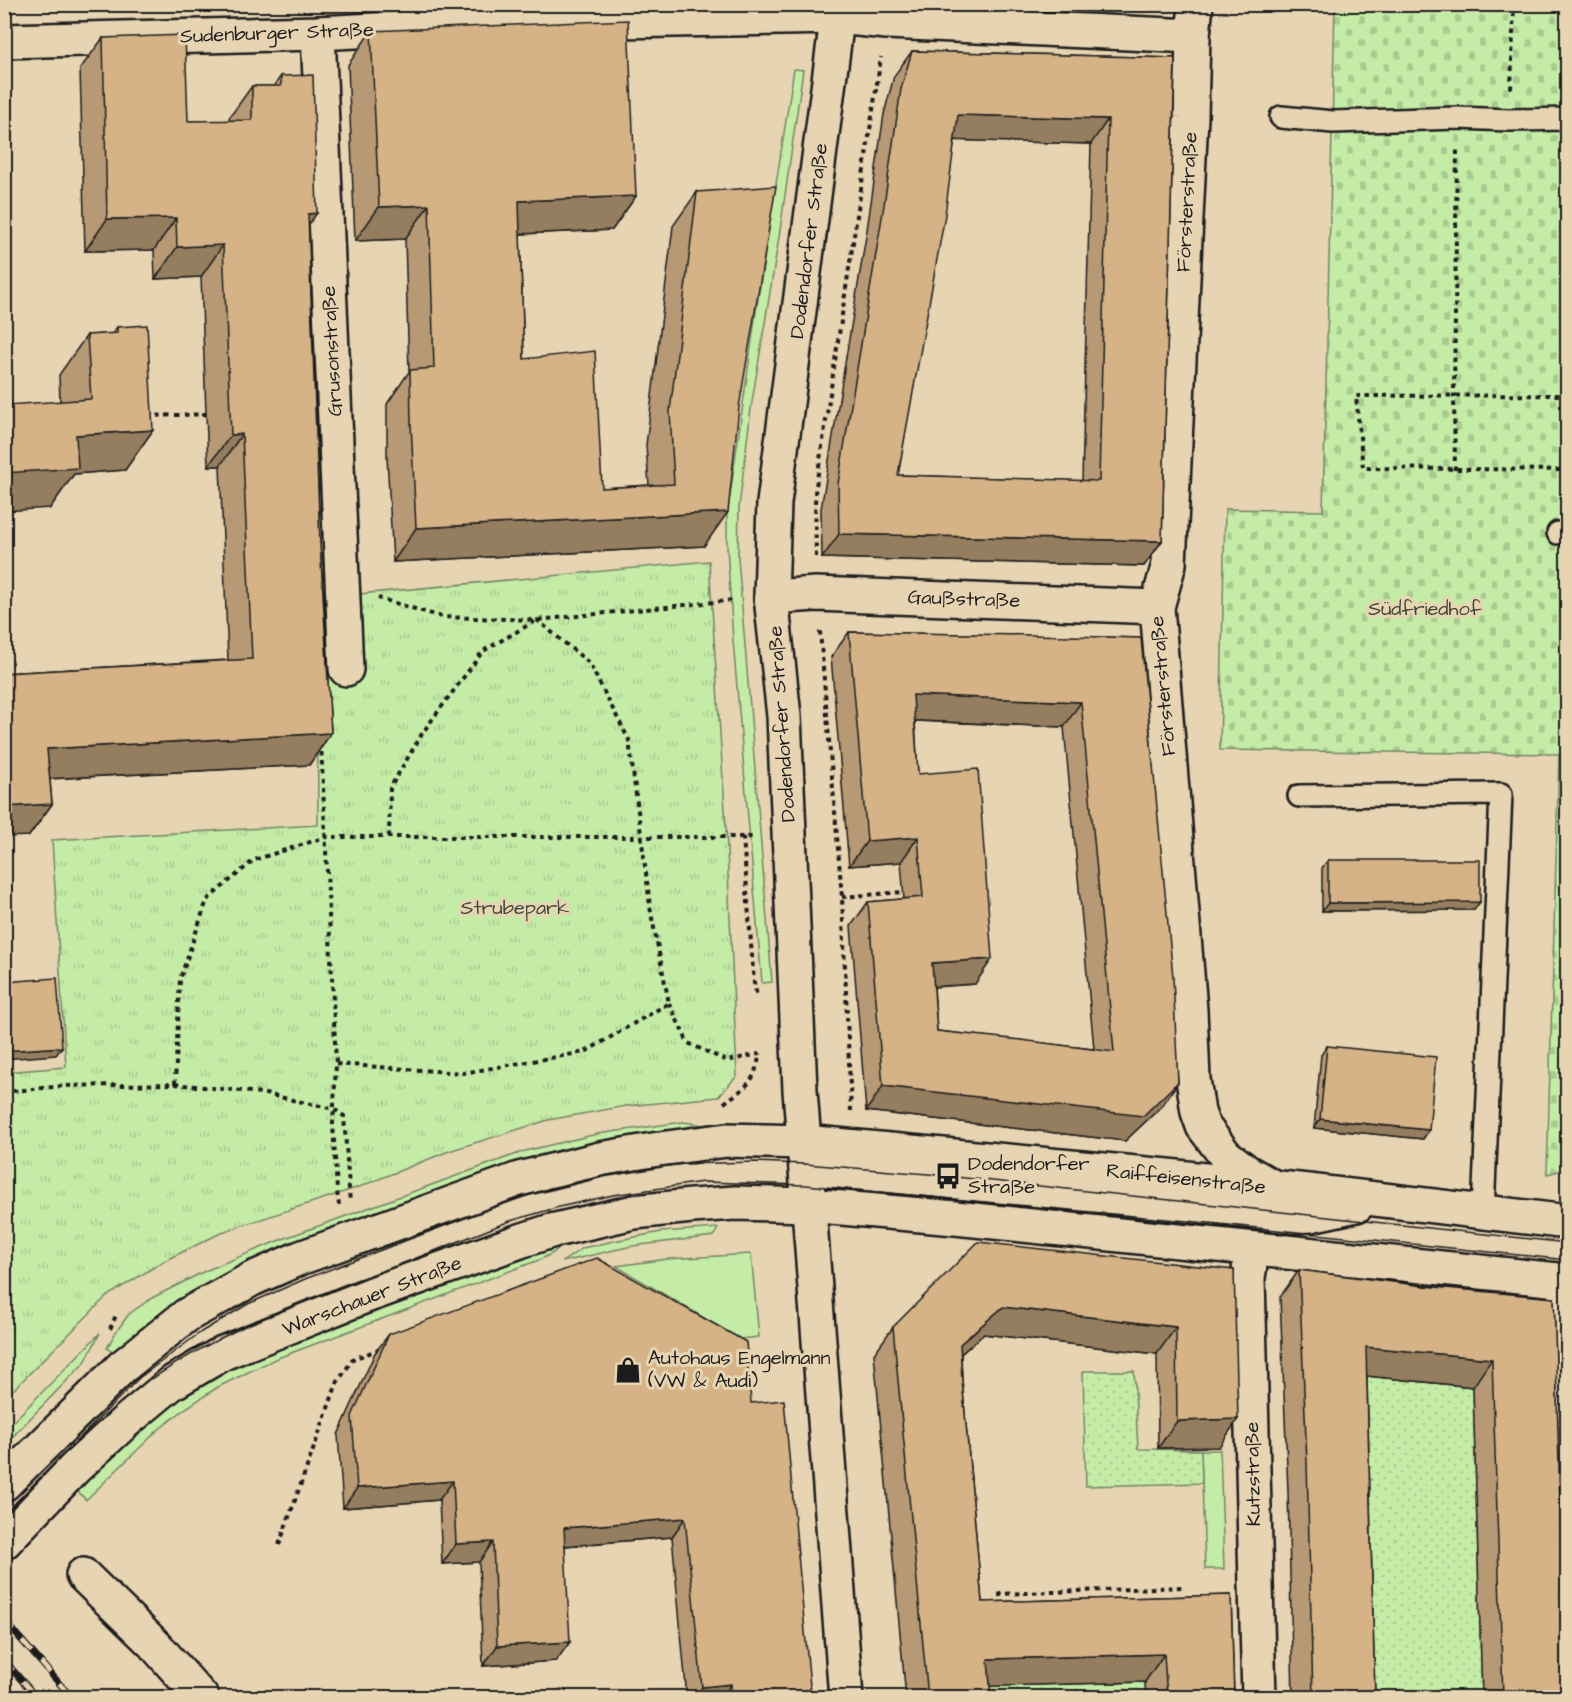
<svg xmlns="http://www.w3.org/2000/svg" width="1572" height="1702" font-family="'Architects Daughter',sans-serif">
  <defs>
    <pattern id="cemetery-stones" width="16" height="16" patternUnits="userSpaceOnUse" patternTransform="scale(1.5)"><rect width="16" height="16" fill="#c5eca7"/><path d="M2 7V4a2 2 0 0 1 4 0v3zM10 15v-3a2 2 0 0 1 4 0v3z" fill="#a9ca8f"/></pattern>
    <pattern id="park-tufts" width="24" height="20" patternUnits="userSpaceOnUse" patternTransform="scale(1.5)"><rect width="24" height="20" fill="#c5eca7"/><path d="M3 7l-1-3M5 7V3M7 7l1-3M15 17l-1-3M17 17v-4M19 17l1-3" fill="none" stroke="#a9ca8f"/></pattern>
    <pattern id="garden-dots" width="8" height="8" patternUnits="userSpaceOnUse" patternTransform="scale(1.5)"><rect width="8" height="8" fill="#c5eca7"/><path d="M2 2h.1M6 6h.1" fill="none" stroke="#a9ca8f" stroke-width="1.8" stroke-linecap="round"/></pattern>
  </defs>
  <rect width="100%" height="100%" fill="#e7d4b2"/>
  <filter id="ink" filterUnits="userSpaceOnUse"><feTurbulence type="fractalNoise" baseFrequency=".0167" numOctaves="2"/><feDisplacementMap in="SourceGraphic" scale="12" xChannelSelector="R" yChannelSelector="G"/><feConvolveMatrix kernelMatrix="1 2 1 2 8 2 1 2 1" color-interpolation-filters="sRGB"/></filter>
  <g filter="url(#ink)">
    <!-- grass -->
    <g fill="#c5eca7" stroke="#708462" stroke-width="1.5">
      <path d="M794,69L803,70L779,237L751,408L739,507L738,558L772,982L762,983L733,640L727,546V517L756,312Z"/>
      <path d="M683,1122L711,1126L595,1146L115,1354L107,1348L116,1332L129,1314L152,1298L205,1271L280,1240L525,1151L597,1134Z"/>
      <path d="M718,1228L714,1236L632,1246L562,1262L583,1248L614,1241L661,1232Z"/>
      <path d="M566,1242L553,1253L539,1260L275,1359L218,1387L186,1408L158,1430L86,1500L74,1487L161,1411L212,1378L265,1351L308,1333Z"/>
      <path d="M751,1254L759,1337L740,1339L616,1266L668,1259Z"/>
      <path d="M1410,1277L1533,1294L1537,1298L1404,1288Z"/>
      <path d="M100,1333L85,1362L12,1437L5,1434V1430Z"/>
      <path d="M1201,1450H1220L1224,1569H1205Z"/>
    </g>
    <!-- cemetery -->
    <path fill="url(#cemetery-stones)" stroke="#708462" stroke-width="1.5" d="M1335,5H1567V1169L1547,1174L1559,754L1220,750L1225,509L1323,511Z"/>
    <!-- park -->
    <path fill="url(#park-tufts)" stroke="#708462" stroke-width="1.5" d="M709,561L726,827L737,1076L718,1097L626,1106L548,1120L449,1151L359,1187L225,1231L164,1261L107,1296L5,1398V1072L66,1067L52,840L318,825L317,598Z"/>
    <!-- garden -->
    <g fill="url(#garden-dots)" stroke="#708462" stroke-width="1.5">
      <path d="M1083,1371H1134L1138,1449L1201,1450L1202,1483L1086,1486Z"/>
      <path d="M1347,1374L1473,1387L1482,1697H1355Z"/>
      <path d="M1008,1628L1145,1682L1146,1697H971Z"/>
    </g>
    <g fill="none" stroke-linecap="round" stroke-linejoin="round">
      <!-- lane casing -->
      <g stroke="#1c1c1c" stroke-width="26">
        <g id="lane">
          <path d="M1281,117L1333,122L1457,118L1510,120L1568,119"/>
          <path d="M1558,533H1568"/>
          <path d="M1299,796L1501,794L1483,1212"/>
        </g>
      </g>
      <!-- street casing -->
      <g stroke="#1c1c1c" stroke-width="38">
        <g id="street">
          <path d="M839,4L774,503L771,597L784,716L800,1090L846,1698"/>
          <path d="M1196,4L1193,36L1191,117L1169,564L1157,607L1190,1010L1193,1079L1198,1112L1203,1126L1225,1155L1247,1172L1275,1188"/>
          <path d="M318,33L346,669"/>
          <path d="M4,41L318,33L506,23L838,17L887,22L1193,36"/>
          <path d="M771,597L816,594L1157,607"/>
          <path d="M1252,1250L1248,1278L1259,1698"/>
          <path d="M1566,1281L1563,1313L1564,1515L1568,1613"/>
          <path d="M83,1575L155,1645L202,1698"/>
        </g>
      </g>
      <!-- secondary casing -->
      <g stroke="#1c1c1c" stroke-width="38">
        <g id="secondary">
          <path d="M806,1169L885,1175L1294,1216L1311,1215L1357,1205"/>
          <path d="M4,1484L122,1367L187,1315L252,1279L300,1258L519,1179L600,1159L659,1149L727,1140L804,1142L1168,1176L1317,1192L1568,1222"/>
          <path d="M4,1542L75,1468L125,1422L172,1383L223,1353L363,1297L520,1241L551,1231L634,1212L692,1206L735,1203L808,1205L955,1218L1568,1281"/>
        </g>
      </g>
      <!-- path -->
      <g stroke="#1c1c1c" stroke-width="4" stroke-dasharray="4.5 4.5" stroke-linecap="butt">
        <path d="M1511,89L1514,4"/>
        <path d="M1568,395L1356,396L1363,468L1568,470"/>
        <path d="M148,416L209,414"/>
        <path d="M1455,470L1454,396L1457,149"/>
        <path d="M816,557L815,493L881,57"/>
        <path d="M820,631L842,897L851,1111"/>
        <path d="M321,743L336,1064L333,1124L337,1191L339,1205"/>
        <path d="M1568,799H1566L1562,996H1568"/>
        <path d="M389,837L390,788L423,732L483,651L537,620L735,600"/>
        <path d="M743,837L754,983L757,996"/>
        <path d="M842,897L903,892"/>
        <path d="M669,1003L688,1043L727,1061L759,1054"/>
        <path d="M336,1064L463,1073L585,1052L669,1003L651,913L629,740L589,663L537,620L442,617L378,598"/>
        <path d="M175,1084L180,979L207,900L254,860L326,837H753"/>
        <path d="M4,1092L63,1086L175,1084L261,1093L334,1109L344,1116L350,1203"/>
        <path d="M724,1103C749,1085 754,1083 760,1053"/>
        <path d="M110,1329L117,1313"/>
        <path d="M743,1360L747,1362L766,1360"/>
        <path d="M279,1545L337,1383L353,1359L380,1349"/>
        <path d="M1001,1606L1000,1594L1183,1587"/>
        <path d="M1003,1682V1698"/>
      </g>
      <!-- lane -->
      <use href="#lane" stroke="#e7d4b2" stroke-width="21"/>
      <!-- street -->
      <use href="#street" stroke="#e7d4b2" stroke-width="33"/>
      <!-- secondary -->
      <use href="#secondary" stroke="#e7d4b2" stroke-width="33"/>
      <!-- tram -->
      <g stroke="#1c1c1c" stroke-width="1.5">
        <path d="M152,1379C182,1358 214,1341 247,1325L510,1221L559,1207L613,1195L703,1182L806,1185L856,1190L1219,1224L1568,1260"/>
        <path d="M4,1514L139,1378L201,1332L248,1304L305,1279L494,1207L550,1188L608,1175L656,1167L684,1164L755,1162L805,1164L928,1174L1568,1243"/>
      </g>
      <!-- rail casing -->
      <g stroke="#1c1c1c" stroke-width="7">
        <g id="rail">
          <path d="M4,1620L72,1698"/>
          <path d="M4,1660L37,1698"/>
        </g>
      </g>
      <!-- rail -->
      <use href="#rail" stroke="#e7d4b2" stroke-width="4.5" stroke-dasharray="14" stroke-linecap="butt"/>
    </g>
    <!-- wall -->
    <g fill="#b79a74" stroke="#1c1c1c" stroke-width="1.5" fill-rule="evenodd">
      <path d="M371,31L636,196L612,230L520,234L524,359L602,488L649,485L646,445L673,226L697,192L704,546L393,562L387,457V404L409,372L405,239L355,241L348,65Z"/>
      <path d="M103,38L188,121H229V118L252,86H274L281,76L309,225L320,543L331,733L309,765L50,779L52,804L29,836L4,673L228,660L220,466H208L201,277L155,279L154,250L85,251L80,69Z"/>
      <path d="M912,51L1175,58L1162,541L1144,566L822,558L821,509L867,230L884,114L894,76ZM955,140L1091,144L1082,481L898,475Z"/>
      <path d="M117,327L153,430L125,470L74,474L50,508L60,401L59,375L87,335L112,334Z"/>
      <path d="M849,632L1141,638L1178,1082L1161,1107L1125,1141L866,1111L851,926L868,902L904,899L901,862L849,866L831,657ZM915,721L1064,727L1094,1049L937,1031L934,987L975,984L918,774Z"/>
      <path d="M1328,860L1480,902L1474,910L1322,911V868Z"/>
      <path d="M1327,1046L1429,1130L1423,1139L1314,1128L1321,1055Z"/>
      <path d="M1234,1270L1219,1447L1158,1448L1157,1354L984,1334L961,1354L962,1380L982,1602L1231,1595L1234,1698H1146L1145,1682L990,1686L991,1698H906L874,1354L893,1327Z"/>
      <path d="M1299,1270L1424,1286L1554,1298L1566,1698H1482L1473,1387L1367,1376L1375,1698H1293L1288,1491L1280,1297Z"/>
      <path d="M389,1334L751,1403L811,1698H687L672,1537L565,1546L556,1661L483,1666L479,1562L442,1564L439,1500L343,1508L338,1435L375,1353Z"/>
    </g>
    <!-- shaded-wall -->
    <g fill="#957d5e" stroke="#1c1c1c" stroke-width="1.5">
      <path d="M4,103H9L4,109Z"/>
      <path d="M958,115L1108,119L1091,144L941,140Z"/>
      <path d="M636,196L612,230L495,235L519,201Z"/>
      <path d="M429,205L405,239L355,241L379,207Z"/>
      <path d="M317,213L294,245L308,214Z"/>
      <path d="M176,218L154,250L85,251L107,219Z"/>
      <path d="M223,245L201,277L155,279L177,247Z"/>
      <path d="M153,430L125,470L74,474L50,508L4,511V473L76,435Z"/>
      <path d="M242,434L220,466H208L231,435Z"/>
      <path d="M728,512L704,546L393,562L416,528Z"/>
      <path d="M839,534L1162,541L1144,566L822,558Z"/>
      <path d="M913,695L1081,702L1064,727L896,720Z"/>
      <path d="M331,733L309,765L25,780L47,749Z"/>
      <path d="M52,804L29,836L4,837V807Z"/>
      <path d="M918,837L901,862L849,866L867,841Z"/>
      <path d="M1480,902L1474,910L1322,911L1328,903Z"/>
      <path d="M992,959L975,984L914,988L932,963Z"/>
      <path d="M62,1047L56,1055L4,1059V1051Z"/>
      <path d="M1178,1082L1161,1107L1125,1141L866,1111L883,1086Z"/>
      <path d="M1320,1119L1429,1130L1423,1139L1314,1128Z"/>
      <path d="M1003,1307L1176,1327L1157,1354L984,1334L941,1371L960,1344Z"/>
      <path d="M1366,1347L1492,1359L1473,1387L1347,1374Z"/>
      <path d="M1238,1419L1219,1447L1158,1448L1177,1421Z"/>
      <path d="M453,1481L439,1500L343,1508L357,1488Z"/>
      <path d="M685,1518L672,1537L550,1547L564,1528Z"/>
      <path d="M493,1542L479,1562L442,1564L456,1544Z"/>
      <path d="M570,1642L556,1661L483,1666L497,1646Z"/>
      <path d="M1164,1654L1145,1682L969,1687L988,1659Z"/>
      <path d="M731,1684L722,1698H695L702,1687Z"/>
    </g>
    <!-- building -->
    <g fill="#d5b387" stroke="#1c1c1c" stroke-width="1.5" fill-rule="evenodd">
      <path d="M628,20L636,196L519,201L524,359L595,351L602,488L674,484L670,411L697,192L776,186L739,407L728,512L416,528L411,423L410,370L434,368L429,205L379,207L371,31Z"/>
      <path d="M185,35L188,121L252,120V86H281V76L313,75L317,213L308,214L320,543L331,733L47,749L52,804L4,807V673L252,659L242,434L231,435L223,245L177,247L176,218L107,219L103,38Z"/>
      <path d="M4,40H7L9,103H4Z"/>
      <path d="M912,51L1175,58L1162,541L839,534L838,484L884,205L901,89ZM958,115L1108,119L1099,481L898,475L945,215Z"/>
      <path d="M147,325L153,430L76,435L78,468L4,473V355L7,405L91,399L87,335L117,333V327Z"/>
      <path d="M849,632L1032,635L1141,638L1173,977L1178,1082L1143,1116L883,1086L868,902L923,897L918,837L867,841ZM913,695L1081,702L1114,1052L1021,1040L937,1031L932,963L992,959L978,769L918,774Z"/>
      <path d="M1328,860H1480V902L1328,903Z"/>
      <path d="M57,978L62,1047L4,1051V982Z"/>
      <path d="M1327,1046L1436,1057L1429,1130L1320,1119Z"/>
      <path d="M978,1242L1234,1270L1238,1419L1177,1421L1176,1327L1003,1307L960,1344L962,1380L982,1602L1231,1595L1234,1698H1167L1164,1654L988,1659L991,1698H928L893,1327Z"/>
      <path d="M597,1258L746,1342L751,1403L784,1400L811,1698H732L731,1684L702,1687L685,1518L564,1528L570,1642L497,1646L493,1542L456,1544L453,1481L357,1488L352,1416L389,1334Z"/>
      <path d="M1299,1270L1424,1286L1554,1298L1566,1698H1503L1492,1359L1366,1347L1375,1698H1313L1307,1463Z"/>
    </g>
  </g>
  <!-- icons -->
  <defs>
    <g id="bus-bare" transform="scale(2.07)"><path d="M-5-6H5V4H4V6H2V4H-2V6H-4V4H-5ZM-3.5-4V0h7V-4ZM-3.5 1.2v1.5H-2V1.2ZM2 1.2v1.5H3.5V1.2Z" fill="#1c1c1c" stroke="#e7d4b2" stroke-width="2.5" paint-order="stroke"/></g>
    <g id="shop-bare" transform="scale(2.07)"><path d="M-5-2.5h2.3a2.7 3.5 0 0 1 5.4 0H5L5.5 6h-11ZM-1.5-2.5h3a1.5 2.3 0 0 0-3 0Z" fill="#1c1c1c" stroke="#e7d4b2" stroke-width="2.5" paint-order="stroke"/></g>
  </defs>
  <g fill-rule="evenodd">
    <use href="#bus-bare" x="948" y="1176"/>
    <use href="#shop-bare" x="628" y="1370"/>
  </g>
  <g text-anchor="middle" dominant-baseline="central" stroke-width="6" stroke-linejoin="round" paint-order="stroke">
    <!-- street labels -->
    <g font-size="20" fill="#1c1c1c" stroke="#e7d4b2">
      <text transform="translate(277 33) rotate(-2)">Sudenburger Straße</text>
      <text transform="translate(1187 202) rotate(-87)">Försterstraße</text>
      <text transform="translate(809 241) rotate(-83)">Dodendorfer Straße</text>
      <text transform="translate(332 351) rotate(-93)">Grusonstraße</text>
      <text transform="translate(964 599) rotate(2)">Gaußstraße</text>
      <text transform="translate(1163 686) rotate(-95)">Försterstraße</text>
      <text transform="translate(782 724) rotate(-94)">Dodendorfer Straße</text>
      <text transform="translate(1186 1179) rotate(6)">Raiffeisenstraße</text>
      <text transform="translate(372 1296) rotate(-21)">Warschauer Straße</text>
      <text transform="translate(1253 1474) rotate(-91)">Kutzstraße</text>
    </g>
    <!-- park labels -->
    <g font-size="20" fill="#3e4638" stroke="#e7d4b2">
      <text x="1425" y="609">Südfriedhof</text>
      <text x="515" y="908">Strubepark</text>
    </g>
    <!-- poi labels -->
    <g font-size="20" fill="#1c1c1c" stroke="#e7d4b2" text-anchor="start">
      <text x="968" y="1164">Dodendorfer<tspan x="968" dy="23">Straße</tspan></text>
      <text x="648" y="1358">Autohaus Engelmann<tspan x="648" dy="23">(VW &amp; Audi)</tspan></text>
    </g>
  </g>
  <!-- margin -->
  <rect width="1572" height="1702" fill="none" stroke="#e7d4b2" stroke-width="24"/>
  <rect x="12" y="12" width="1548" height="1678" fill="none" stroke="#1c1c1c" stroke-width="2" filter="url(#ink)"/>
</svg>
